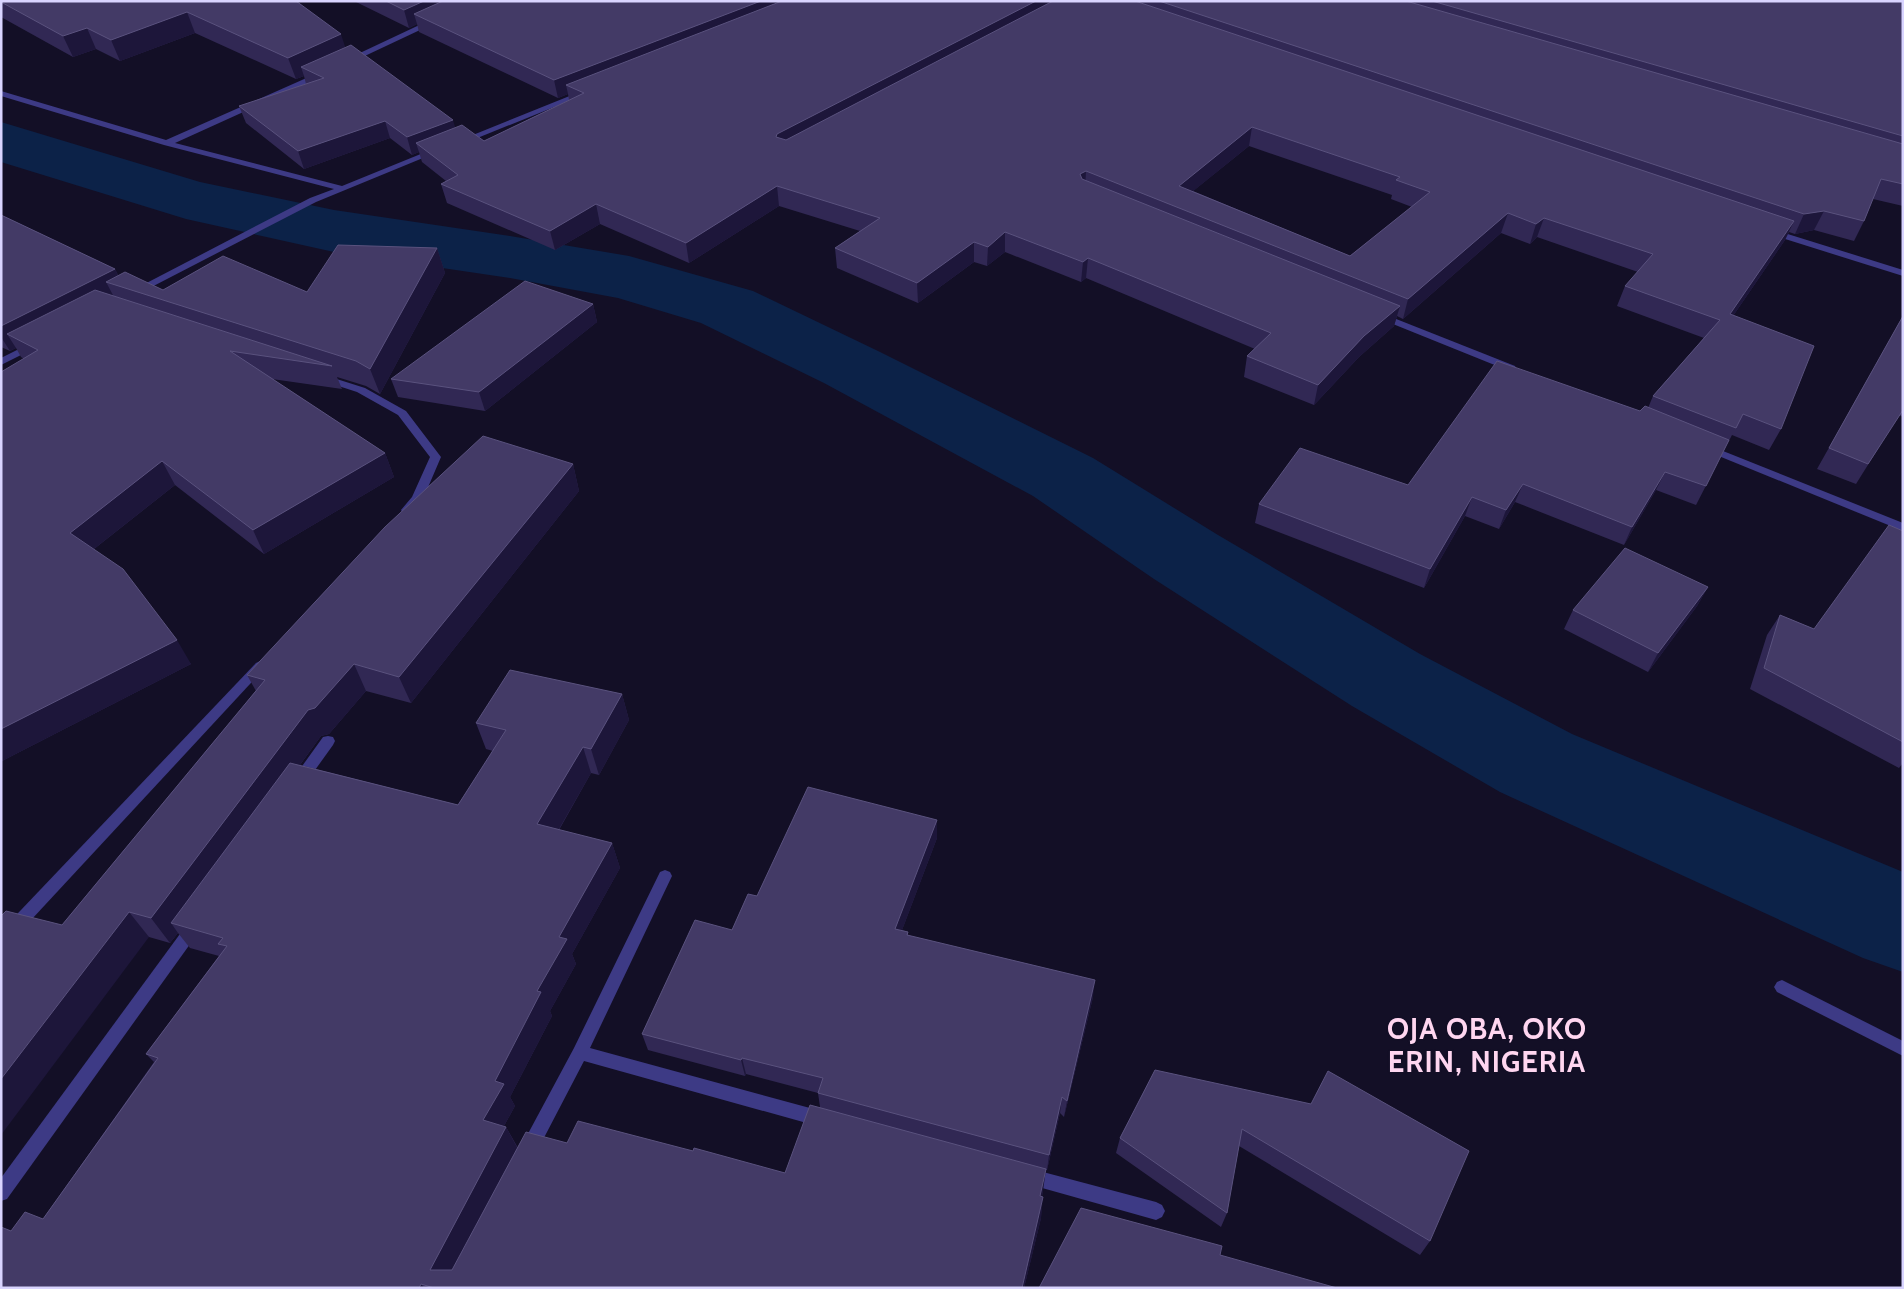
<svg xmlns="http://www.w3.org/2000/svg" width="1904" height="1289" font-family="Cabin,sans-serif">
  <rect width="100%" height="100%" fill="#130f26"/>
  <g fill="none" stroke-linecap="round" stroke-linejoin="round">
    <!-- river -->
    <path fill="#0c2248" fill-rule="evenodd" d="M1,122L200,182L334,210L510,236L629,256L753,291L878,351L1093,458L1218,535L1420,654L1572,734L1903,872V972L1863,958L1500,792L1352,706L1154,579L1033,496L824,383L701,323L618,298L510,278L334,252L186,219L1,162Z"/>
    <!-- street -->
    <g fill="#3d3a85" fill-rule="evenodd">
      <path d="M430,20L437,22L352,62L345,60Z"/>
      <path d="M320,72L324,74L323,76L175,143L342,186L433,149L440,151L316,202L138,294L133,291L135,289L310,198L334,189L164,145L1,96V91L166,140Z"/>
      <path d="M582,91L589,93L465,143L458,141Z"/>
      <path d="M1772,229L1903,270V276L1769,234L1767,232Z"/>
      <path d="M1381,313L1515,366L1516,368L1511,371L1507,370L1378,318V314Z"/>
      <path d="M33,342L37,343V347L1,365V358Z"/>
      <path d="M324,375L365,388L406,411L441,457L423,499L411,513H403L401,510L412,497L430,457L398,415L357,392L320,380L319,378Z"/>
      <path d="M1708,445L1903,523V531L1704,450L1703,448L1704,446Z"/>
      <path d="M260,661L264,663L266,666L264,669L6,947L1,948V931L256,663Z"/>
      <path d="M328,736L333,737L335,741L333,745L305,784L300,785L295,784L293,780L295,776L323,737Z"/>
      <path d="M665,870L670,872L672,876L590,1048L821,1111L827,1113L829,1119L827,1125L821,1127L584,1061L535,1155L529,1157L523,1155L521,1149L523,1143L574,1048L660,872Z"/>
      <path d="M193,922L198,923L200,928L198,933L7,1199L1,1201V1178L188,923Z"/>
      <path d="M1782,980L1903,1041V1056L1777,992L1774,987L1777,982Z"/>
      <path d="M1028,1168L1156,1202L1162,1205L1165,1211L1162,1217L1156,1220L1028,1184L1022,1182L1020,1176L1022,1170Z"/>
    </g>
  </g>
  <!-- wall -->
  <g fill="#312854" fill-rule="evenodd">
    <path d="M1,1H296L345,47L455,128L484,141L569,100L568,94L558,98L419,32L417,24L409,28L354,1H1903V206L1873,199L1864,221L1854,241L1814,230L1795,234L1789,232L1785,240L1733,316L1781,429L1769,450L1732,435L1696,505L1656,490L1624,545L1515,502L1499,529L1465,516L1424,588L1255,523L1259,504L1408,485L1640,411L1648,408L1653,396L1704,338L1617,306L1625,286L1638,272L1537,237L1530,244L1501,233L1403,319L1397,316L1394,326L1359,357L1314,405L1244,377L1247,356L1255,349L1086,278L1081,282L1005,252L987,266L974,262L918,303L837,268L835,248L860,231L779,206L689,263L600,224L555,250L447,203L441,184L446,181L422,162L419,152L412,155L390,138L304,169L246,123L239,106L306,84L304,76L296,79L195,33L120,61L96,49L73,57L1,17ZM1249,146L1392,195L1391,199L1412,207L1350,256L1193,191Z"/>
    <path d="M1,215L115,269L118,275L163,290L307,292L437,248L445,273L380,394L366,386L337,377L342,389L272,379L385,453L394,477L264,554L175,485L94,549L191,664L2,761L1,759V372L24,359L21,357L16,348L10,351L1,347Z"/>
    <path d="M593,304L597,322L485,411L398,397L391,379Z"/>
    <path d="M1903,316V417L1899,415L1856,484L1817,469Z"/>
    <path d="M573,464L579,491L411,703L366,691L329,734L321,736L300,765L458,805L493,751L486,749L476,723L622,694L629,720L599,775L591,773L559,830L612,843L620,868L572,954L576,964L550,1011L552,1016L510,1097L515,1106L504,1126L506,1127L518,1148L567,1143L693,1151L785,1173L820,1107L818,1093L746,1074L745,1076L648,1050L642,1034L732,930L757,896L937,820V838L902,930L908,932V935L1093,997L1064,1117L1060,1113L1047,1170H1045L1042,1197L1041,1218L1024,1288H1L11,1231L43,1219L154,1062L146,1054L219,956L190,948L178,933L170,943L149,937L62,925L256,691L247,675Z"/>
    <path d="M1903,531V763L1899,768L1750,689L1767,635L1780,615L1814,629Z"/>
    <path d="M1708,587L1697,606L1648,672L1564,629L1573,610Z"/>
    <path d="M1155,1070L1430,1241L1420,1255L1239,1146L1227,1213L1221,1227L1116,1153L1120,1138Z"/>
  </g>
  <!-- shaded-wall -->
  <g fill="#1d163a">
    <path d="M424,1H468L414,14L417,24L409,28L404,10Z"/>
    <path d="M761,1H808L566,85L568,94L558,98L554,80Z"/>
    <path d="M1036,1H1068L779,153L776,137L777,134Z"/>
    <path d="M187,12L195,33L120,61L111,40Z"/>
    <path d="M87,28L96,49L73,57L63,36Z"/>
    <path d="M341,34L348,56L301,67L304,76L296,79L288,58Z"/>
    <path d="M453,120L458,137L416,143L419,152L412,155L407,137Z"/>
    <path d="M385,121L390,138L304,169L298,151Z"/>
    <path d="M1252,127L1249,146L1176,205L1179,186Z"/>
    <path d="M1086,171L1085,190L1080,174Z"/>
    <path d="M777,186L779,206L689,263L686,243Z"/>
    <path d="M596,204L600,224L555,250L550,231Z"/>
    <path d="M1824,211L1814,230L1795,234L1804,214Z"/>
    <path d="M1508,213L1501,233L1403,319L1408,299Z"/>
    <path d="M1544,218L1537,237L1530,244L1536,224Z"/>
    <path d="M1794,221L1785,240L1720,335L1730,314Z"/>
    <path d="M1005,232V252L987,266L988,247Z"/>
    <path d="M974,242V262L918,303L917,283Z"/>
    <path d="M437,248L445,273L380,394L370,369Z"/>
    <path d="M1088,258L1086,278L1081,282L1083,262Z"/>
    <path d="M115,269L124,287L106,282L114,297L7,334L16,348L10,351L1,337V326Z"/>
    <path d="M593,304L597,322L485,411L479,392Z"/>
    <path d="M1400,306L1394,326L1359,357L1314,405L1318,385L1364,336Z"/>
    <path d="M385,453L394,477L264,554L253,530Z"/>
    <path d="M162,461L175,485L85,556L70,533Z"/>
    <path d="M573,464L579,491L411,703L399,677Z"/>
    <path d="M1665,472L1656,490L1624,545L1632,527Z"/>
    <path d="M1523,484L1515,502L1499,529L1506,510Z"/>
    <path d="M1472,497L1465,516L1424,588L1430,569Z"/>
    <path d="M1708,587L1697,606L1648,672L1658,653Z"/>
    <path d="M177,640L191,664L2,761L1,759V729Z"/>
    <path d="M354,664L366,691L329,734L321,736L182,926L171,923L178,933L170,943L151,918L308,710Z"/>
    <path d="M622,694L629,720L599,775L591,749Z"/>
    <path d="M583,747L591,773L547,850L537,824Z"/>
    <path d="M937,820V838L896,946L895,929Z"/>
    <path d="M612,843L620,868L572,954L576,964L550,1011L552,1016L510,1097L515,1106L495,1142L483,1120L495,1081L537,991L559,937Z"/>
    <path d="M129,912L149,937L1,1135V1079Z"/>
    <path d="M1095,980L1093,997L1064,1117L1067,1101Z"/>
    <path d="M742,1058L746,1074L745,1076L741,1060Z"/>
    <path d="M1062,1097L1060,1113L1047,1170L1049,1155Z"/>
    <path d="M506,1127L518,1149L446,1288L430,1270Z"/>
    <path d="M1046,1169L1043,1191L1037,1217L1040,1196Z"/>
    <path d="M1043,1197L1041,1218L1024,1288H1022Z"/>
    <path d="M421,1284L424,1288H419Z"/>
  </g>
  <!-- building -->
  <g fill="#433a66" stroke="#5a527e" fill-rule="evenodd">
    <path d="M1,1H296L341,34L288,58L187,12L111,40L87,28L63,36L1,2Z"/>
    <path d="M386,1H424L404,10Z"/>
    <path d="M443,1H761L554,80L414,14Z"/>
    <path d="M782,1H1036L777,134L776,137L786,140L1053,1H1135L1794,221L1730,314L1814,346L1781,429L1743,414L1736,428L1653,396L1720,320L1625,286L1653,254L1544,218L1536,224L1508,213L1408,299L1086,171L1080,174L1082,179L1400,306L1364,336L1318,385L1247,356L1271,333L1088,258L1083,262L1005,232L988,247L974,242L917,283L835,248L880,218L777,186L686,243L596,204L550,231L441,184L458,175L416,143L462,125L484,141L584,93L566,85ZM1252,127L1400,177L1396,180L1430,192L1350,256L1179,186Z"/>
    <path d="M1159,1H1406L1903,144V184L1881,179L1864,221L1824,211L1804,214Z"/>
    <path d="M1432,1H1903V136Z"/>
    <path d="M351,45L453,120L407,137L385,121L298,151L239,106L324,78L301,67Z"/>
    <path d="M1,215L115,269L1,326Z"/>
    <path d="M338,245L437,248L370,369L356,361L106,282L125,272L163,290L223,256L307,292Z"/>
    <path d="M525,281L593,304L479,392L391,379Z"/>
    <path d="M95,290L332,366L230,351L385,453L253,530L162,461L70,533L123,569L177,640L1,729V372L38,350L7,334Z"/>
    <path d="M1903,316V410L1868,464L1829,448Z"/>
    <path d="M1497,361L1640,411L1645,406L1729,440L1706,486L1665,472L1632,527L1523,484L1506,510L1472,497L1430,569L1259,504L1300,448L1408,485Z"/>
    <path d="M483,436L573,464L399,677L354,664L315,708L308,710L151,918L129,912L1,1079V916L6,911L62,925L265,680L247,675L385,527Z"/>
    <path d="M1889,525L1903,531V742L1764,668L1780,615L1814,629Z"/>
    <path d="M1625,548L1708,587L1658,653L1573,610Z"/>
    <path d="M510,670L622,694L591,749L583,747L537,824L612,843L559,937L567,939L537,991L541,992L495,1081L504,1084L483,1120L506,1127L430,1270H452L526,1132L567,1143L578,1121L693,1151L694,1148L785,1173L810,1105L1046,1169L1040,1196L1043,1197L1022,1288H434L421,1284L419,1288H1V1227L11,1231L25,1212L43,1219L158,1058L146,1054L227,946L218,944L223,938L171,923L290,763L458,805L506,730L476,723Z"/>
    <path d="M808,787L937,820L895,929L908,932L907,935L1095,980L1067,1101L1062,1097L1049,1155L818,1093L823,1078L742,1058L741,1060L642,1034L695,920L732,930L748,894L757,896Z"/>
    <path d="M1155,1070L1311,1104L1328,1071L1469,1151L1430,1241L1242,1129L1227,1213L1120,1138Z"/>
    <path d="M1081,1208L1222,1246L1220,1255L1337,1288H1039Z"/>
  </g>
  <g text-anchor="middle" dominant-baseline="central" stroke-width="4" stroke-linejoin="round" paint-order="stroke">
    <!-- near-district labels -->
    <g font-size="29" font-weight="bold" letter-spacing="1" fill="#ffd6f0" stroke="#130f26">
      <text x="1487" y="1028">OJA OBA, OKO<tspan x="1487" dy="33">ERIN, NIGERIA</tspan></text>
    </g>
  </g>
  <!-- border -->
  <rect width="1904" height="1289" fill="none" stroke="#d9d4ff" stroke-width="5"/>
</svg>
